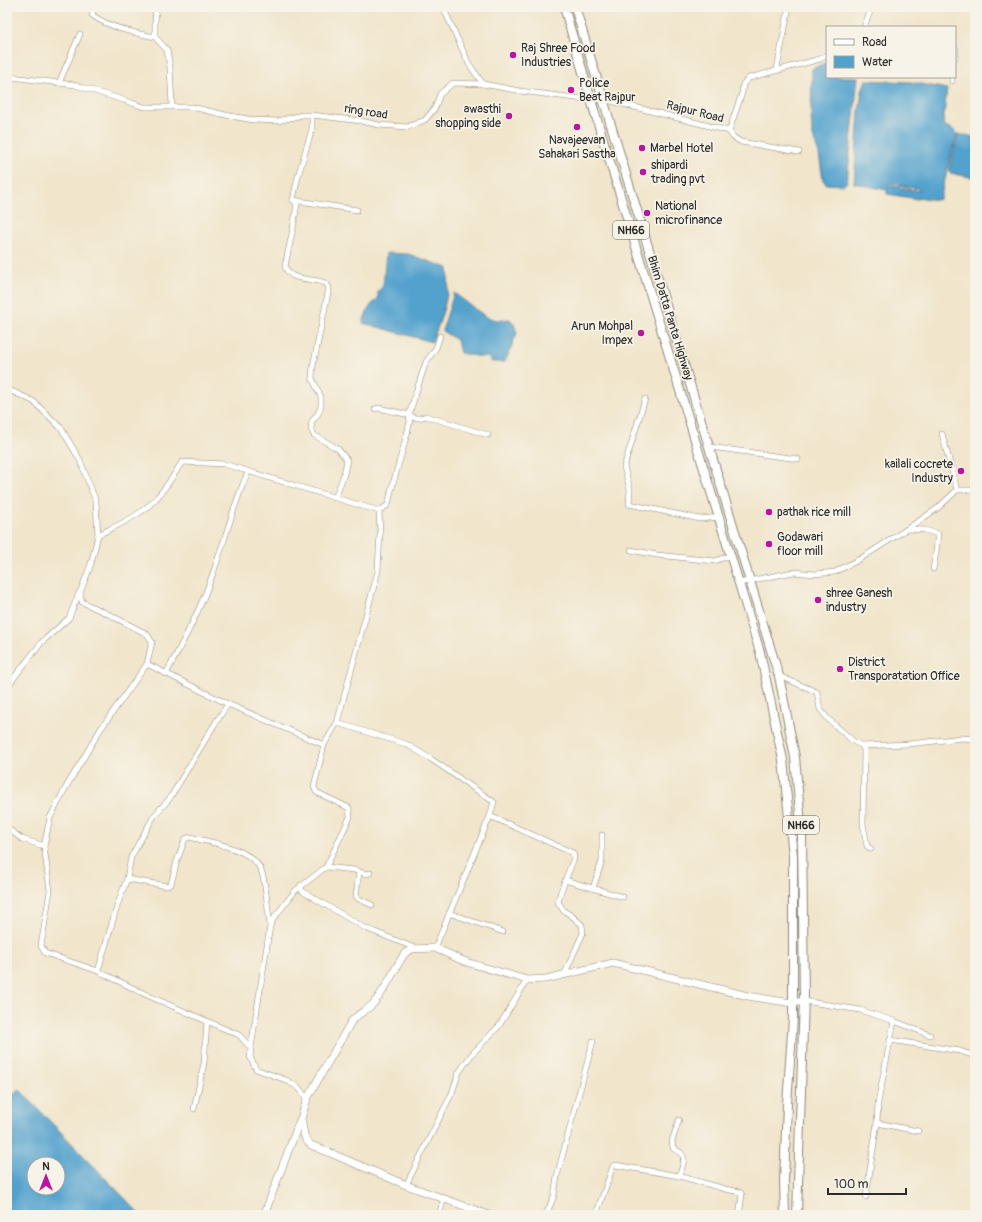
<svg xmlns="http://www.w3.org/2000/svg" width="982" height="1222" font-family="Pangolin,sans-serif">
  <rect width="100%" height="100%" fill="#f7f3e8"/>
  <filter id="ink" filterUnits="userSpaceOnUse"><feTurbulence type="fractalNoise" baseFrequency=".025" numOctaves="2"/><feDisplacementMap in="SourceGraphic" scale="8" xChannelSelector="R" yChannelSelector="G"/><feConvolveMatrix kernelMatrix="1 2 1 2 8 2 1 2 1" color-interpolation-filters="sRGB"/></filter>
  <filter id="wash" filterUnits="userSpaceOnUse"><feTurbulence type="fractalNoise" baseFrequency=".012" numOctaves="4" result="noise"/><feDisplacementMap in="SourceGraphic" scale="16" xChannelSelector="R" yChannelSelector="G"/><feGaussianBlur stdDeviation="0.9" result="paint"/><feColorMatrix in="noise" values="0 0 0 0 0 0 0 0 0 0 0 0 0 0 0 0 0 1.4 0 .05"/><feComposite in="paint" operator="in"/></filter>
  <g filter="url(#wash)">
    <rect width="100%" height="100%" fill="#f1e5cb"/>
    <!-- water -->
    <g fill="#53a2cd" stroke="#3f667c" fill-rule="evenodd">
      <path d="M827,62V77H858L847,182L844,185L826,184L823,180L819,154L812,134L811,116L812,69Z"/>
      <path d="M866,80L911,82L947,89L943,124C947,128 953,128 957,133L940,199L936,200L918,197V199L887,194V190L854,183L859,111L862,91ZM889,183L919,189V191L889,185Z"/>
      <path d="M958,134L975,137V178L950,173L949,171Z"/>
      <path d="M386,253L408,254L448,268C451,293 441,319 432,342L363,323C366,313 369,305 378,299V291L383,286Z"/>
      <path d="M454,293L486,317L496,320L510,319L514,324L517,333L505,362H492L488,357H481L460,353L457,340L442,331Z"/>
      <path d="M19,1089L141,1215H7V1100ZM34,1164H58V1188H34Z"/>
    </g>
  </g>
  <g filter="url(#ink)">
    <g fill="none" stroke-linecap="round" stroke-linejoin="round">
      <!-- minor casing -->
      <g stroke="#8e887b" stroke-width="6">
        <g id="minor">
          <path d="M94,7L92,15C110,28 134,33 155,37"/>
          <path d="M156,7L155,23V37L167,50L170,68L172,106"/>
          <path d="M443,7L469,64L483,84"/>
          <path d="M864,27L872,7"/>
          <path d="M955,48L956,49L955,58"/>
          <path d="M777,69L789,7"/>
          <path d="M7,79L12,77L75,85L120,99L144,107H192L230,116L254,120L278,121L302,115H312L361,121L379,125L407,127L425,120L435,108L440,94L453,83L483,84L520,91L591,100L603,99L729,131L742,93L743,84L749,78L820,59L827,55"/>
          <path d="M952,81V77"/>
          <path d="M59,83L80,34"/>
          <path d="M312,115V129L298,176L293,200L297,204L293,229L285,266C290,283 313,277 325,283C327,284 328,286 329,288L313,366L312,378L321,397V406L318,414L312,421L311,429L314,435L338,449L347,460L344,474L335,498"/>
          <path d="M729,131L733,137L741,142L799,152"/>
          <path d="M293,200L357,210"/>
          <path d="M7,389L33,401L61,428L80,460L96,502L98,535"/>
          <path d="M645,399L624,467L630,489L629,504L700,519L719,517"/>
          <path d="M375,409L379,408L409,415L415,418H420L426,416L488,435"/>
          <path d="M942,434L957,490"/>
          <path d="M710,447L798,459"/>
          <path d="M379,511L388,505L391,491L407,434L410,421L409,415L415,395L426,362L436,348L440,336"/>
          <path d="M907,529L925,530L938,534L936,552L933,569"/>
          <path d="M631,550L657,555L715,561L731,555"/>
          <path d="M739,583L793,572L815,574L835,572L860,559L907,529L938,508L957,490H975"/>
          <path d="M147,664L152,642L147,634L108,614L82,602L80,593L91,564L98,535C114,527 131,520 146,508C161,496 172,478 182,462L224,464L379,511L380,532L378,571L337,723"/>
          <path d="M166,674C183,642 200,610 212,576C225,541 233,506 248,472"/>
          <path d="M779,676L817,692L820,709L828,719L853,741L862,746L909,744L962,738L975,739"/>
          <path d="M7,688L16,675L42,642L69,618L79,593"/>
          <path d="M862,746L864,750L863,824L867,846L871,849"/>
          <path d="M490,816L573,853L574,858L561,891L558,902L564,911L572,916L582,925L583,933L564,975"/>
          <path d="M7,828L22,839L44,846L50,891L41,946L45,953L98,971L149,996L239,1035L251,1048L250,1057L256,1069L286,1080L299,1088L307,1099"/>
          <path d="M44,846L50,818L65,789L100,730L147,664L228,704L324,745"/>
          <path d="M326,867L354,870L366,874L370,873"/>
          <path d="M359,872L356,896L359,899L372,905"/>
          <path d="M127,879L167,886L171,884L177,861L185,839L190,837C211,843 255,848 262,873C267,889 267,908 270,925"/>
          <path d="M565,880L623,897"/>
          <path d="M301,885L302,891L365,928L415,948"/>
          <path d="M593,888L602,861V835"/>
          <path d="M449,913L503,932"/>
          <path d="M98,971L118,903L127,879L131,857L154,816L170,798L216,722L228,704"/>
          <path d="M804,1001L860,1010L894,1021L878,1103L877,1123L918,1131"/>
          <path d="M894,1021L930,1035"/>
          <path d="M890,1040L960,1051L975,1056"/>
          <path d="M251,1048L270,926L274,918L295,891L326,867L350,817L349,808L316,792L314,786L324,745L337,723L406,744L431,759L494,802L490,816L435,948"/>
          <path d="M194,1109L204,1063L207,1022"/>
          <path d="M679,1176C681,1170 687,1159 681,1153C679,1151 675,1150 673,1148L672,1141L679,1120"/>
          <path d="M406,1185L452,1093L459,1072L472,1054L499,1026L527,980"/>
          <path d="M866,1197L877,1123"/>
          <path d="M664,1213L672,1215"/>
          <path d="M439,1215L444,1199"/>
          <path d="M546,1215L554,1196L557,1176L593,1041"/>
          <path d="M596,1215L613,1166L615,1165L679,1176L725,1189L740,1192L742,1195L739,1215"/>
        </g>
      </g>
      <!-- major casing -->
      <g stroke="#8e887b" stroke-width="8">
        <g id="major">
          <path d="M264,1215L300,1120"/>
          <path d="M489,1215L406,1185L311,1145L306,1140L304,1134L301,1119L307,1099L351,1022C357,1014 366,1011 373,1004C385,991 393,972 403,956L405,953L412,949L435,948L466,962L527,980L546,979L613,963L748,996L792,1003L804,1001"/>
        </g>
      </g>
      <!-- highway casing -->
      <g stroke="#8e887b" stroke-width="10">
        <g id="highway">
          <path d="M564,7L591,100L760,652L783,760L793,856V1018L787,1104L784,1181L785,1215"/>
          <path d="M575,7L771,650L779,676L795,757L802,836L804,998L797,1215"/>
        </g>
      </g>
      <!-- minor -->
      <use href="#minor" stroke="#fff" stroke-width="5"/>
      <!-- major -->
      <use href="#major" stroke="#fff" stroke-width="7"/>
      <!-- highway -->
      <use href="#highway" stroke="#fff" stroke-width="8"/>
    </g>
  </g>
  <!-- markers -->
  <g fill="#b5179e" stroke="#f7f3e8" stroke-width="1.5">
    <circle cx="513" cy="55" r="4"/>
    <circle cx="571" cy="90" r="4"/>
    <circle cx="509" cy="116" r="4"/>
    <circle cx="577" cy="127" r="4"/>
    <circle cx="642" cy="148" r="4"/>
    <circle cx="643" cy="172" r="4"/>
    <circle cx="647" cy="213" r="4"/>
    <circle cx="641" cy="333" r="4"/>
    <circle cx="961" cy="471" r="4"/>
    <circle cx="769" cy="512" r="4"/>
    <circle cx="769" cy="544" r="4"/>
    <circle cx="818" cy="600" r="4"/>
    <circle cx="840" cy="669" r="4"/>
  </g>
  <g text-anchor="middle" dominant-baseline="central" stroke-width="3.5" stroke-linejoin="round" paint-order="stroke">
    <!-- shield labels -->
    <g fill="#f7f3e8" stroke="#686764" stroke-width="1">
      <rect x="613" y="221" width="36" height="18" rx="3"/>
      <rect x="783" y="816" width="36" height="18" rx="3"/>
    </g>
    <g font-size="11" font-weight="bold" fill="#2b2b2b">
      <text x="631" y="230">NH66</text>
      <text x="801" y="825">NH66</text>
    </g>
    <!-- poi labels -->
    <g font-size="12" fill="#2b2b2b" stroke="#f7f3e8" text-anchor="start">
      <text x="521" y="48">Raj Shree Food<tspan x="521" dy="14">Industries</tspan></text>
      <text x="579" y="83">Police<tspan x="579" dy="14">Beat Rajpur</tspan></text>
      <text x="501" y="109" text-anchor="end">awasthi<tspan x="501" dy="14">shopping side</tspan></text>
      <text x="577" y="140" text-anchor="middle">Navajeevan<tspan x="577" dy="14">Sahakari Sastha</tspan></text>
      <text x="650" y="148">Marbel Hotel</text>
      <text x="651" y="165">shipardi<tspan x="651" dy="14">trading pvt</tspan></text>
      <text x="655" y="206">National<tspan x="655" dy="14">microfinance</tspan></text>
      <text x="633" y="326" text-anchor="end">Arun Mohpal<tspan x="633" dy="14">Impex</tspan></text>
      <text x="953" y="464" text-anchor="end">kailali cocrete<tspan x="953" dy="14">Industry</tspan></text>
      <text x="777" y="512">pathak rice mill</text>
      <text x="777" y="537">Godawari<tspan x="777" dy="14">floor mill</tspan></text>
      <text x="826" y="593">shree Ganesh<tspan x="826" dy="14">industry</tspan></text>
      <text x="848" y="662">District<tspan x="848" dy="14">Transporatation Office</tspan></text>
    </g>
    <!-- street labels -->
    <g font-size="12" fill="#2b2b2b" stroke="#f7f3e8">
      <text transform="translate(366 112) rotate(9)">ring road</text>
      <text transform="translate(695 112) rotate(14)">Rajpur Road</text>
      <text transform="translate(670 318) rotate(73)">Bhim Datta Panta Highway</text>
    </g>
  </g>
  <!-- margin -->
  <rect width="982" height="1222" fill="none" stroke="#f7f3e8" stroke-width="24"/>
  <!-- legend -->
  <rect x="826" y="26" width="130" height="52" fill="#f7f3e8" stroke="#a5a39c"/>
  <rect x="834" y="39" width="20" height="6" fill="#ffffff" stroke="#a5a39c"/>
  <text x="862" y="46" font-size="12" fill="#2b2b2b">Road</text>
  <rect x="834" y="56" width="20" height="12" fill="#53a2cd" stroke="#a5a39c"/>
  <text x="862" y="66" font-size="12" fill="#2b2b2b">Water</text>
  <!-- north arrow -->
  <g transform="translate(46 1176)"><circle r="19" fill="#f7f3e8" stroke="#a5a39c"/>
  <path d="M0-3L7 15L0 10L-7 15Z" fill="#b5179e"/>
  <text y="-6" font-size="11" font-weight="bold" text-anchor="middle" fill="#2b2b2b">N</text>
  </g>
  <!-- scale -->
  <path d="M828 1188v6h78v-6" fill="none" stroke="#2b2b2b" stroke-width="2"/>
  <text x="834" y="1188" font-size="12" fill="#2b2b2b" stroke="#f7f3e8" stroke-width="3" paint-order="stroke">100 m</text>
</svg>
